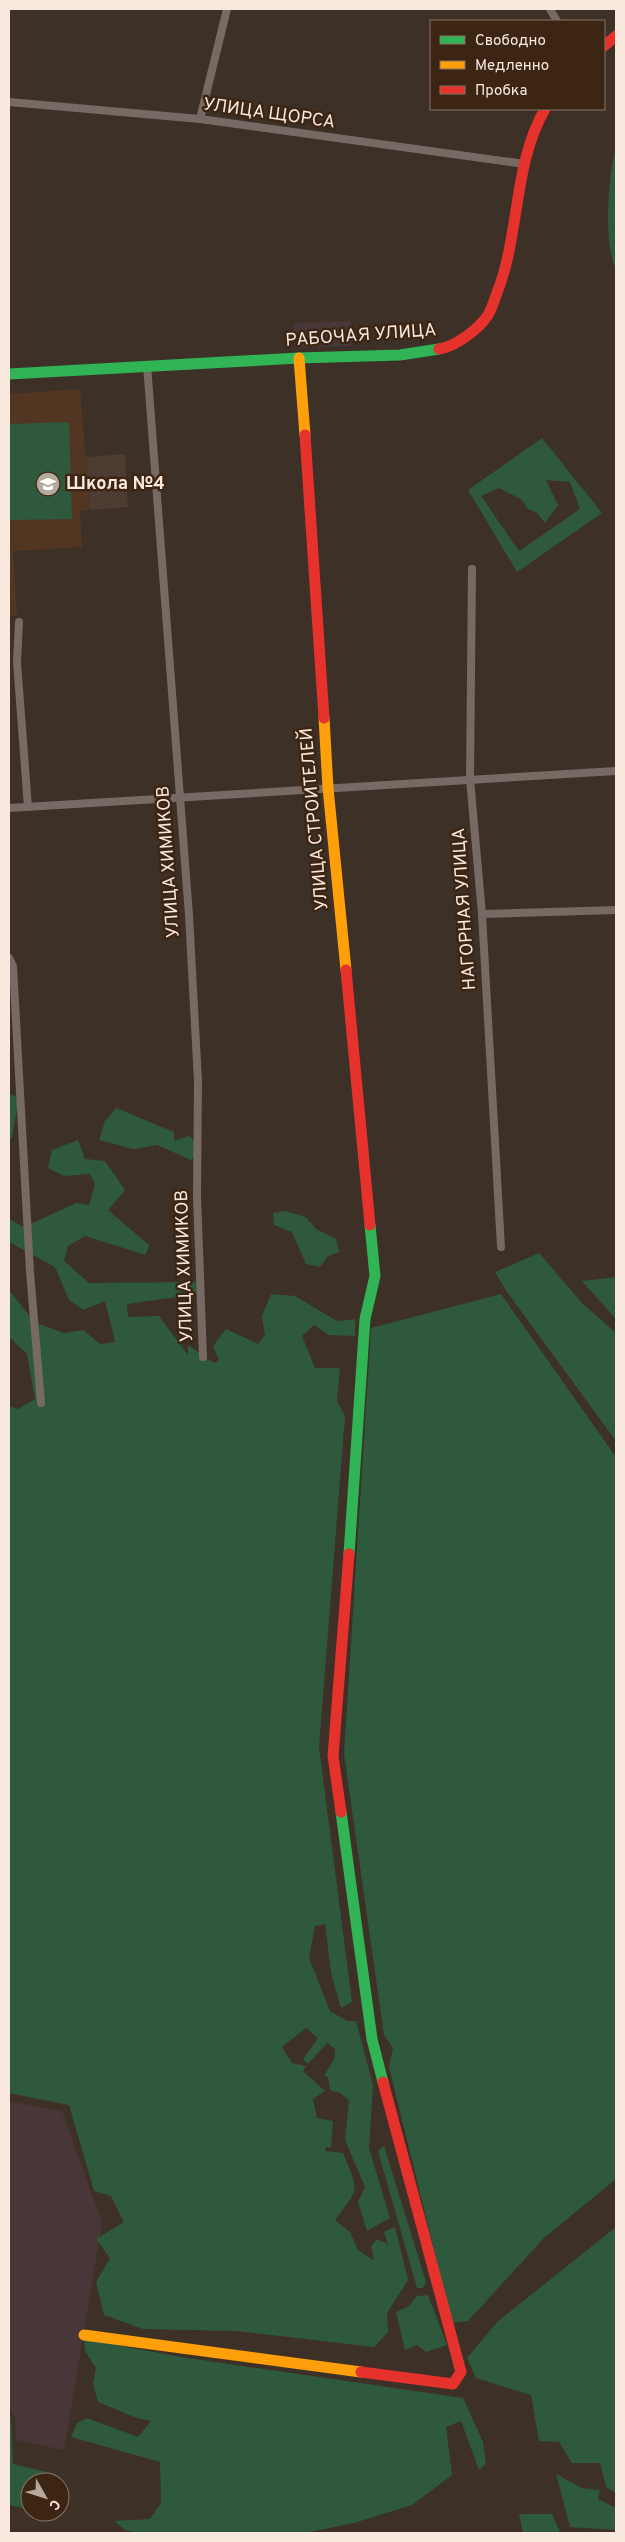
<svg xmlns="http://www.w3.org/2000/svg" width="625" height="2542" font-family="Overpass,sans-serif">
  <rect width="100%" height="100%" fill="#3d3027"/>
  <!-- commercial -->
  <path fill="#4c3c32" d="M125,454L128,507L90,510L85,457Z"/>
  <!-- industrial -->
  <g fill="#493638">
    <path d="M351,321L352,346L295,348L294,323Z"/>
    <path d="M9,2101L62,2111L102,2222L64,2450L16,2440L15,2416L9,2410Z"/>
  </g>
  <!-- built -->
  <path fill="#523621" d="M80,389L90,510L80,511L82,547L13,551L17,616H9V394Z"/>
  <!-- green -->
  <g fill="#2e593c" fill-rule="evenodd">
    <path d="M616,148V269C603,245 608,174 616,148Z"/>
    <path d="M69,422L72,519L9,520V424Z"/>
    <path d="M542,438L602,513L517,572L468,490ZM546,480L570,482L580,509L519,551L481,496L499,488L521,499L528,509L537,513L545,523L558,505Z"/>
    <path d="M9,1094L19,1097L12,1138H9Z"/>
    <path d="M116,1108L174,1132V1141L189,1136L201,1148L191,1160L157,1145L133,1149L99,1140L105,1121Z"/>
    <path d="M78,1140L85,1159L105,1161L125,1190L108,1210L149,1245L146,1255L85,1236L68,1246L64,1261L89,1283L196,1282L199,1294L127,1304L128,1317L159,1316L188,1355V1345L214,1363L219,1360L213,1346L226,1329L258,1344L265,1335L262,1316L271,1294L295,1296L337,1321L355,1319V1336L329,1335L314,1325L302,1336L315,1368H340L337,1401L345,1416L319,1747L352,2002L341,2008L331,1973L325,1924L315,1926L309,1958L330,2011L347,2021H356L373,2085L369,2148L390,2218L367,2231L358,2202L365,2187L345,2140L349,2100L340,2093L330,2090L328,2077L324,2076L334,2059L335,2049L327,2043L308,2064L303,2059L318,2038L306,2028L282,2047L292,2063L306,2066L303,2071L325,2091L313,2099L317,2118L333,2121L331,2147H326L325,2151L343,2153C359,2192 360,2187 335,2220L350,2232L358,2250L374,2261L371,2246L377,2239L388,2244L384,2232L395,2227L408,2280L387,2313L388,2332L374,2347L237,2331L143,2329L104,2315L96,2282L110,2258L96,2239L124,2222L111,2196L94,2191L69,2105L9,2093V1406L18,1409L35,1399L27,1354L9,1337V1290L34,1322L64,1333L83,1330L100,1344L115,1342L105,1301L83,1310L69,1300L55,1267L9,1242V1222L11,1220L24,1227L76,1203L89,1205L95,1184L90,1174L64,1176L48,1168L52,1150Z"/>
    <path d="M285,1211L306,1217L316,1229L336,1239L339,1252L328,1256L320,1267L306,1264L292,1232L274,1225L273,1213Z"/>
    <path d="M539,1253L582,1303L616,1333V1441L507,1292L495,1272Z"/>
    <path d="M616,1277V1319L582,1281Z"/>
    <path d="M501,1294L616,1457V2179L544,2238L468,2321L452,2323L389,2067L393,2048L384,2035L344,1754L371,1328Z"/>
    <path d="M384,2146L426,2282L423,2288H417L378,2151Z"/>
    <path d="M616,2227V2493L606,2487L600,2463H572L559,2442L539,2441L531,2395L476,2378L467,2358L497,2322Z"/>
    <path d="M428,2295L447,2345L426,2352L417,2345L405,2350L396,2312L409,2306L417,2296Z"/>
    <path d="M84,2339L181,2357L463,2398L483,2442L486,2464L479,2470L461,2421L446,2427L452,2475L412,2505L354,2523L304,2533H140L125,2530L114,2521L150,2519L161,2503L160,2462L71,2437L77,2423L87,2418L138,2437L151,2421L137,2418L98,2402L93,2384L96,2368L85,2351Z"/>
    <path d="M9,2415L11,2417L13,2464L55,2474L57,2482H30V2510L9,2505Z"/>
    <path d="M556,2474L582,2488L600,2490L598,2499L616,2508V2530L570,2527Z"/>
    <path d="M519,2514H552L560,2532L523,2533Z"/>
  </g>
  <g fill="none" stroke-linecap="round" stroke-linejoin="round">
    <!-- street -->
    <g stroke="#776963" stroke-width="8">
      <path d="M550,9L557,21"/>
      <path d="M9,102L200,119L525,164"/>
      <path d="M200,119L227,9"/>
      <path d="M147,365L189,915L198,1081L197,1196L203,1357"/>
      <path d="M472,569L470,779L482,914L501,1247"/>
      <path d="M19,622L17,662L28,807"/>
      <path d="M9,808L616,771"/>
      <path d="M482,914L616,910"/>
      <path d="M9,958L13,966L30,1272L41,1403"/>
    </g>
    <!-- fast -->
    <g stroke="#30b455" stroke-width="11">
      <path d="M9,374L299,358L400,355L439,349"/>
      <path d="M349,1554L365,1319L375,1276L370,1225"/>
      <path d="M341,1812L372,2039L383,2082"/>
    </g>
    <!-- slow -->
    <g stroke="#ff9f0a" stroke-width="11">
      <path d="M299,358L305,435"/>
      <path d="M324,718L328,788L346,970"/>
      <path d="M84,2335L361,2372"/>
    </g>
    <!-- jam -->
    <g stroke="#e5322d" stroke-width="11">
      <path d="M604,46L616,36"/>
      <path d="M439,349C455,347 479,329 488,315C492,309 494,300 497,293C520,235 513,164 545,109"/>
      <path d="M305,435L324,718"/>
      <path d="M346,970L370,1225"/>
      <path d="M341,1812L333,1756L349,1554"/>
      <path d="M361,2372L453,2384L461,2372L383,2082"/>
    </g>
  </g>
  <!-- icons -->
  <defs>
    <g id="school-disc" transform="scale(1.25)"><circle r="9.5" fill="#b7a89d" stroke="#3d2513"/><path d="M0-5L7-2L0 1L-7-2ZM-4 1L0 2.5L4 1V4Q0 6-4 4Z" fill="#fff"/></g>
  </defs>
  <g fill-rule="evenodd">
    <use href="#school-disc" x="48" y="484"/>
  </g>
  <g text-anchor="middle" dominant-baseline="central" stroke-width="5" stroke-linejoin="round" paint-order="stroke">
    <!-- street labels -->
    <g font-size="18" fill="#f8e8dd" stroke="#3d2513">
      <text transform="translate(269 114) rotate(8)">УЛИЦА ЩОРСА</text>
      <text transform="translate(361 336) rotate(-4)">РАБОЧАЯ УЛИЦА</text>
      <text transform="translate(315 819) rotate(-95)">УЛИЦА СТРОИТЕЛЕЙ</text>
      <text transform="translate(169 862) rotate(-94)">УЛИЦА ХИМИКОВ</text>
      <text transform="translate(465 909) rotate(-94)">НАГОРНАЯ УЛИЦА</text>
      <text transform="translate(185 1266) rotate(-92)">УЛИЦА ХИМИКОВ</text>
    </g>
    <!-- poi labels -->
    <g font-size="18" font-weight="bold" fill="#f8e8dd" stroke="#3d2513" text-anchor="start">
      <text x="66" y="484">Школа №4</text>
    </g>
  </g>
  <!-- border -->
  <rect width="625" height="2542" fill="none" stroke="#f8e8dd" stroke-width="20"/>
  <!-- legend -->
  <rect x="430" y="20" width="175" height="90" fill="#3d2513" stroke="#887364"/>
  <rect x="440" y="36" width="25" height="8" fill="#30b455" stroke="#887364"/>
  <text x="475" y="45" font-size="15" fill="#f8e8dd">Свободно</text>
  <rect x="440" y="61" width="25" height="8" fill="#ff9f0a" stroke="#887364"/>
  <text x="475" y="70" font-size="15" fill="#f8e8dd">Медленно</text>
  <rect x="440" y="86" width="25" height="8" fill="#e5322d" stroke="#887364"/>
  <text x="475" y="95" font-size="15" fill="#f8e8dd">Пробка</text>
  <!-- north arrow -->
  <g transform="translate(45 2497) rotate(129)"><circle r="24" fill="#3d2513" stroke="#887364"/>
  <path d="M0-4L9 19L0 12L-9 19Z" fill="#b7a89d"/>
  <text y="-8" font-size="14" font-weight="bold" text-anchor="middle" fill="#f8e8dd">С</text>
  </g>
</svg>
